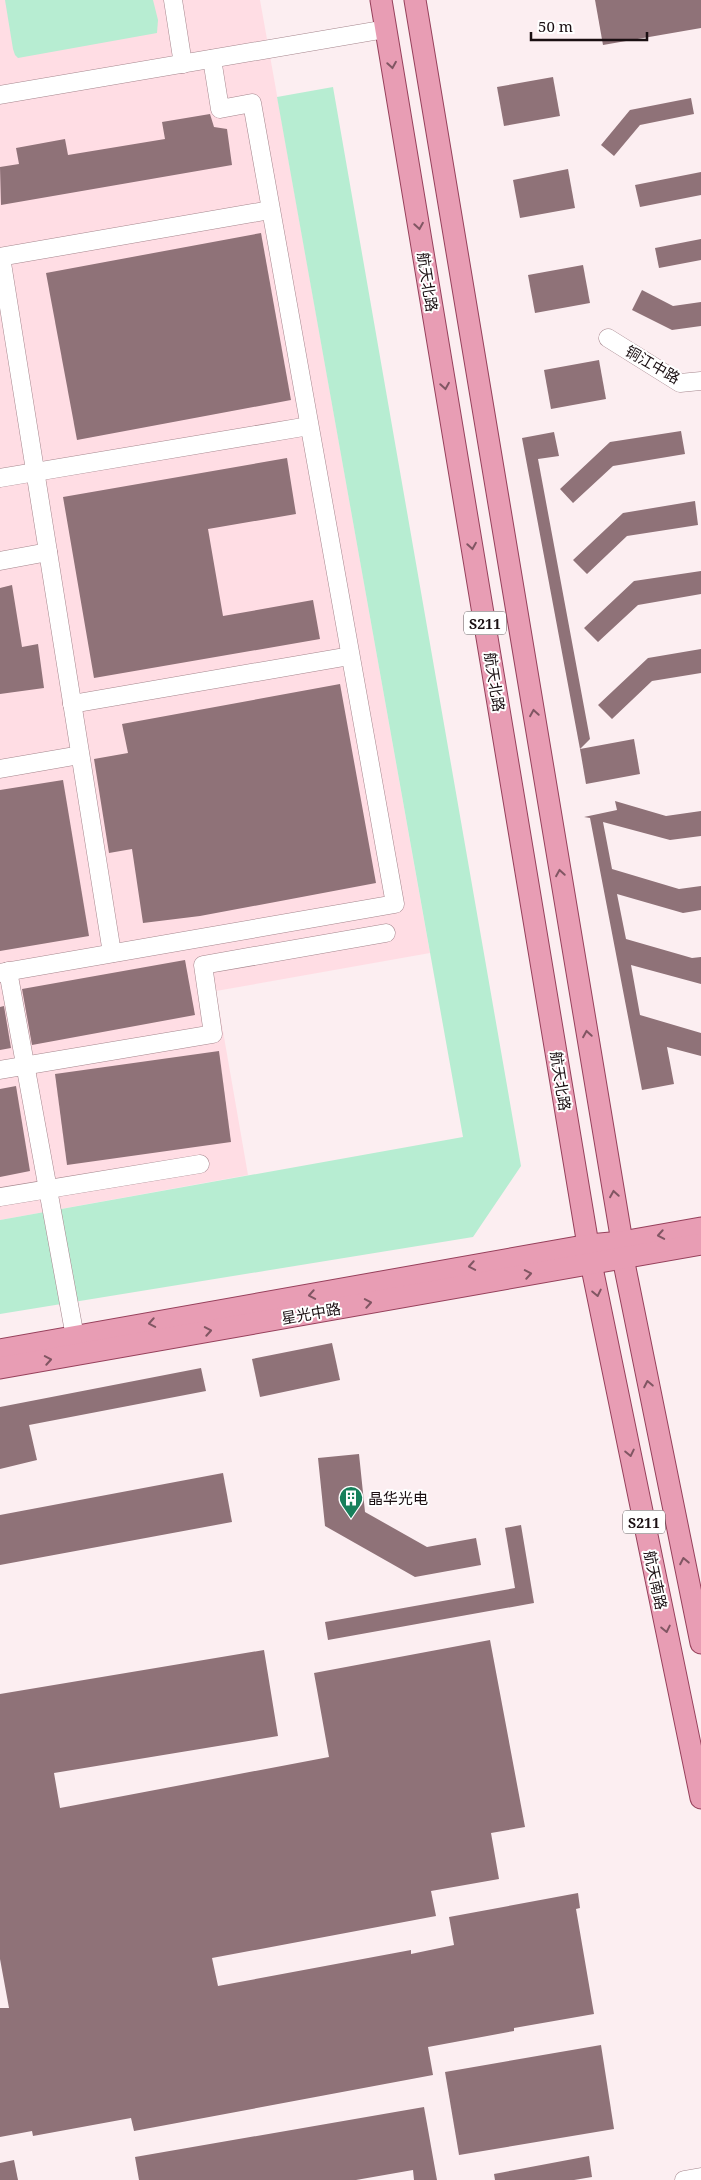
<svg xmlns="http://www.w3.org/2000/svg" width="701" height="2180" font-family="'Noto Serif','Noto Sans SC',serif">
  <rect width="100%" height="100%" fill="#fceef1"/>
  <!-- built -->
  <path fill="#ffdde4" d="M0,0H260L430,953L216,991L248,1175L0,1220Z"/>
  <!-- green -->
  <g fill="#b7edd2">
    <path d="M5,0H153L158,20L157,33L18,58L15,55L13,49Z"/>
    <path d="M333,87L521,1166L473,1237L0,1314V1220L463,1137L277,97Z"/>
  </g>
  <!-- building -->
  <g fill="#8f7278">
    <path d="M595,0H701V28L603,45Z"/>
    <path d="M553,77L560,116L504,126L497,87Z"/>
    <path d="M691,98L694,114L640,125L614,156L601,145L630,110Z"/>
    <path d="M210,114L214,127L227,129L232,165L1,205L0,167L19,164L16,148L65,139L68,155L165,139L162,122Z"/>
    <path d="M568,169L575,208L520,218L513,180Z"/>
    <path d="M701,172V195L640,207L635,185Z"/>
    <path d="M261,233L291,400L77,440L46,273Z"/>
    <path d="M701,239V260L659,268L655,248Z"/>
    <path d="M583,265L590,303L535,313L528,275Z"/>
    <path d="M642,290L673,306L701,302V326L672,330L632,310Z"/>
    <path d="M599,360L606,399L551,409L544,370Z"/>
    <path d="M681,431L685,454L613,466L573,503L560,489L610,442Z"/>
    <path d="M554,432L559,456L538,459L590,739L580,749L522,438Z"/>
    <path d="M287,458L296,514L208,529L223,616L313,600L320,639L94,678L63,497Z"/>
    <path d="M695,501L698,525L627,536L587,574L573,560L623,513Z"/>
    <path d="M701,571V594L638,605L598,642L584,628L634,581Z"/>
    <path d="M12,585L22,647L38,644L44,688L0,694V588Z"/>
    <path d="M701,649V673L652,681L612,719L598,705L648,658Z"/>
    <path d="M340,684L376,883L200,916L143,923L132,849L109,853L94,759L128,753L122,724Z"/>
    <path d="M634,739L640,774L586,784L580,749Z"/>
    <path d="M63,780L89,936L0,951V790Z"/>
    <path d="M615,801L666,816L701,811V836L670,840L603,822L612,869L679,889L701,886V910L683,913L617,894L626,939L692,958L701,957V984L631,965L640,1015L701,1033V1056L667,1047L674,1084L642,1090L590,818L584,817L617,810Z"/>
    <path d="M185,960L195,1015L32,1045L22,989Z"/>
    <path d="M4,1006L11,1048L0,1050V1007Z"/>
    <path d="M219,1051L231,1142L67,1165L55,1074Z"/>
    <path d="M16,1086L30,1171L0,1177V1089Z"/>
    <path d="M332,1343L340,1380L260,1397L252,1359Z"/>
    <path d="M201,1368L206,1391L29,1425L37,1460L0,1469V1407Z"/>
    <path d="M359,1454L365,1512L427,1547L476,1538L481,1565L415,1577L325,1526L318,1458Z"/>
    <path d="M223,1473L232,1522L0,1565V1515Z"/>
    <path d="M521,1525L534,1603L328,1640L325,1622L515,1588L505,1528Z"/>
    <path d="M490,1640L525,1827L491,1833L499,1879L431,1891L436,1916L212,1958L218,1986L411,1950V1954L454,1945L449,1917L578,1893L580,1908L576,1909L594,2014L514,2028V2031L428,2047L433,2075L134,2131L131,2118L33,2136L32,2131L0,2137V2008H9L0,1959V1694L264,1650L278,1736L54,1773L60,1808L329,1757L314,1673Z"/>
    <path d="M601,2045L614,2129L459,2155L445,2072Z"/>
    <path d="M424,2107L437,2180H414L413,2170L356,2180H139L135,2157Z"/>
    <path d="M589,2156L592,2177L574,2180H495L494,2174Z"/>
    <path d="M14,2160L18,2180H0V2163Z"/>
  </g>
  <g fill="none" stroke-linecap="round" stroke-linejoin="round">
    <!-- minor casing -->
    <g stroke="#a5868d" stroke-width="19">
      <g id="minor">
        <path d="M173,0L183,64"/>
        <path d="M0,95L386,29"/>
        <path d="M0,257L270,210"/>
        <path d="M1,257L112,953"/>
        <path d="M608,338L680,383L701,381"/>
        <path d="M0,478L309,426"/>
        <path d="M0,561L48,552"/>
        <path d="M72,704L350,656"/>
        <path d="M0,769L80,755"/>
        <path d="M8,971L75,1337"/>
        <path d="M0,973L395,904L252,103L220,109L212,59"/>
        <path d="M0,1070L213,1034L203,965L386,933"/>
        <path d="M0,1197L200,1164"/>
        <path d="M684,2180L701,2177"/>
      </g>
    </g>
    <!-- major casing -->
    <g stroke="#96405b" stroke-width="23">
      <g id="major">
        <path d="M381,0L591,1263L701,1798"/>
        <path d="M415,0L622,1242L623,1258L701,1643"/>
        <path d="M0,1350L589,1245L622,1242L701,1228"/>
        <path d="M0,1368L701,1244"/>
      </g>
    </g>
    <!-- minor -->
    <use href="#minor" stroke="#fff" stroke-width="18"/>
    <!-- major -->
    <use href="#major" stroke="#e89db4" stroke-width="21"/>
  </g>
  <!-- one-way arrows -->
  <defs><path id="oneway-chevron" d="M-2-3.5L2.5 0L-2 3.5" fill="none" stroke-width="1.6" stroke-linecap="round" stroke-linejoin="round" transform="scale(1.25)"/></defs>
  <g stroke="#815663">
    <use href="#oneway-chevron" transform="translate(392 65) rotate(81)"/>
    <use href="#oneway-chevron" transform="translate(419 226) rotate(81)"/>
    <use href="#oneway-chevron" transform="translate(445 386) rotate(81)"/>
    <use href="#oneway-chevron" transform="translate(472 546) rotate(81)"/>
    <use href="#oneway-chevron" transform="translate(534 713) rotate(-99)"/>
    <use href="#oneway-chevron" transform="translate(560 873) rotate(-99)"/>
    <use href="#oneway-chevron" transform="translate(587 1034) rotate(-99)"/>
    <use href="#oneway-chevron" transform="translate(614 1194) rotate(-99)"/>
    <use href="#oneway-chevron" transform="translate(661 1235) rotate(170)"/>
    <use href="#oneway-chevron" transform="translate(472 1266) rotate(170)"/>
    <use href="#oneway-chevron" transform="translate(528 1274) rotate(-10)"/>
    <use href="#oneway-chevron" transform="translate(597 1293) rotate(78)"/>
    <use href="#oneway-chevron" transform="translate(312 1295) rotate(170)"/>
    <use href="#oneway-chevron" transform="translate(368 1303) rotate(-10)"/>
    <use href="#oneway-chevron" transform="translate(152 1323) rotate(170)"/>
    <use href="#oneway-chevron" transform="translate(208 1331) rotate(-10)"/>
    <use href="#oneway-chevron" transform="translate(48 1360) rotate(-10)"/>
    <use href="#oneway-chevron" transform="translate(648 1384) rotate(-101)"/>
    <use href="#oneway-chevron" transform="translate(630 1453) rotate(78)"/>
    <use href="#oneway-chevron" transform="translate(684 1561) rotate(-101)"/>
    <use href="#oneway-chevron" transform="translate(666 1629) rotate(78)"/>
  </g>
  <!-- icons -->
  <defs>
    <g id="building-pin" transform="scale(1.25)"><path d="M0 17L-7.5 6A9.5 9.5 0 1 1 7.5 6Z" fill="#17805b" stroke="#fff"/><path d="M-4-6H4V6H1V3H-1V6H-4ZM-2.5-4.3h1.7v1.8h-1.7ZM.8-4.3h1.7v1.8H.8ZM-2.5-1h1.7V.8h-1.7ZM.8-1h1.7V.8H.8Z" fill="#fff"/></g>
  </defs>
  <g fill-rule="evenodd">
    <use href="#building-pin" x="351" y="1498"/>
  </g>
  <g text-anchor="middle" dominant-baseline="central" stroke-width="4" stroke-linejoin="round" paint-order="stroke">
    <!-- shield labels -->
    <g fill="#fff" stroke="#5f5759" stroke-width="1">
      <rect x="464" y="611.5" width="42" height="23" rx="4"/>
      <rect x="623" y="1510.5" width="42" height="23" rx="4"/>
    </g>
    <g font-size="14" font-weight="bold" fill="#1a0f12">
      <text x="485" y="623">S211</text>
      <text x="644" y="1522">S211</text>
    </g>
    <!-- street labels -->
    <g font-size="15" fill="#1a0f12" stroke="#fff">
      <text transform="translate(428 282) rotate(81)">航天北路</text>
      <text transform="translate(653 364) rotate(30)">铜江中路</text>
      <text transform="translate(495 682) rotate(81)">航天北路</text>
      <text transform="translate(561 1081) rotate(81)">航天北路</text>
      <text transform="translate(311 1313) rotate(-10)">星光中路</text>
      <text transform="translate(656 1580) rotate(78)">航天南路</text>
    </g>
    <!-- poi labels -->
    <g font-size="15" fill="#1a0f12" stroke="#fff" text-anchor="start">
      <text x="368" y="1498">晶华光电</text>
    </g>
  </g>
  <!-- scale -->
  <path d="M531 32v8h116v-8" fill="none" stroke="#1a0f12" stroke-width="2.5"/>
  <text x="538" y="32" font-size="15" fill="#1a0f12" stroke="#ffffff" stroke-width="4" paint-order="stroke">50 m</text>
</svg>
